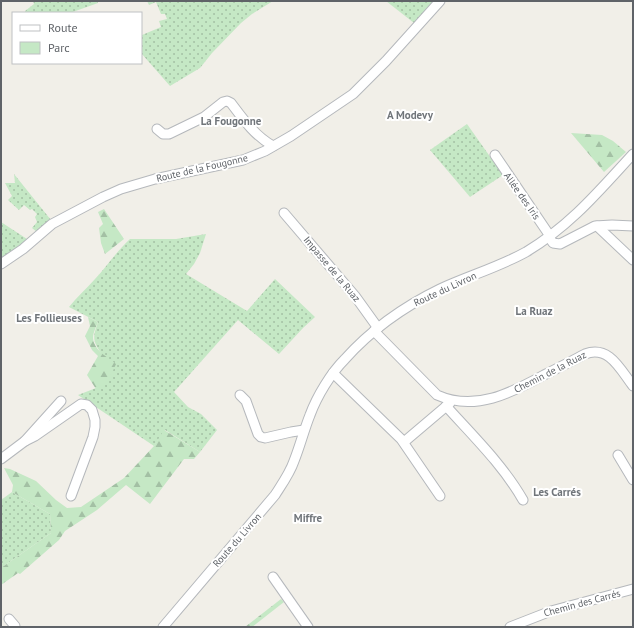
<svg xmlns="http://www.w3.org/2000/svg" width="634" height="628" font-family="'PT Sans',sans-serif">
  <defs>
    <pattern id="green-dots" width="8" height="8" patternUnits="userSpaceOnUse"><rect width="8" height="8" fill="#c5e8c5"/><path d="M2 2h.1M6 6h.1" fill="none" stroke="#a3c0a4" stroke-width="1.8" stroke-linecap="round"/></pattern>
    <pattern id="forest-firs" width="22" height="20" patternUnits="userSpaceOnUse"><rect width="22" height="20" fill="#c5e8c5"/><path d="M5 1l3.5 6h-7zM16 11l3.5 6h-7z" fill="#a3c0a4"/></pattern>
  </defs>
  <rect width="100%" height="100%" fill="#f1efe8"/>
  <!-- green -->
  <g fill="url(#green-dots)">
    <path d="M33,1H97L98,3L70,13H25V11L34,4Z"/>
    <path d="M147,1H273L252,14L241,23L212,53L200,68L170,86L141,53V32L142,35L161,27L159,21L167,19L165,14H161L156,2L149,5Z"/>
    <path d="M386,1H435V2L414,23Z"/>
    <path d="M467,124L503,175L470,197L430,150Z"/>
    <path d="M14,174L51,220L37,232L32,228L37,222L35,217L37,214L32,209L30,210L24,205L19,210L8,200L12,196L5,183H15Z"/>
    <path d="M1,222L27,239L23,244L1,260Z"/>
    <path d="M206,234L200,253L194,264L186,274L247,311L275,279L315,317L303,328L279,354L238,320L174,392L188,407L201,414L217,430L200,452L165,430L154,446L78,395L96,388L101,353C92,340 93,337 98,322L69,307C77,297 86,289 95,279C107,266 117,251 130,239H176Z"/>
    <path d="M12,492L50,514L51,533L1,568V500Z"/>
  </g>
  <!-- forest -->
  <g fill="url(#forest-firs)">
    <path d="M571,133L602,135L613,141L626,152L604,172Z"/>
    <path d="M104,209L124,239L105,254L101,243L99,228L103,224L98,212Z"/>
    <path d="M88,317L98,322C96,327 93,333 93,338C94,350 107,357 116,364L107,383L96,389L87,375L98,356L92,350L85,336L90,326Z"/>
    <path d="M164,430L200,452L194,459H184L150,504L126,485L97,510L65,531L59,540L20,574L18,573L1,585V568L51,533L50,514L12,492L13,485L4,468L10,469L36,481L56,500L67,508L81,507L124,478L154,446Z"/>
    <path d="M281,599L284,602L252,627H245Z"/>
  </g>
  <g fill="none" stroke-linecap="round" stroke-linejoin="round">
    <!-- minor casing -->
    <g stroke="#b5b8bc" stroke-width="11">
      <g id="minor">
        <path d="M157,129L163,134H169L204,117L223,102L227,101L231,103C243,119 255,136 273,146"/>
        <path d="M495,155L550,236"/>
        <path d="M284,213L355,296L378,328"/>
        <path d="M597,226L633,260"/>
        <path d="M549,237L553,243L560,244L595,226L612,225L633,226"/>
        <path d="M1,264L23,249L52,224L103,197L121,189L155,179L243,160L265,151L291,136L353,94L386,61L440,1"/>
        <path d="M374,331L437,395C475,412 511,393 544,375C558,368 572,361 585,354C609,345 620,369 633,386"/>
        <path d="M333,373L401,439L440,496"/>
        <path d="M240,395L246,401L258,434L261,437L265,438L291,432L304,430"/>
        <path d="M446,406C473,436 503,465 523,500"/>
        <path d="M25,441L35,436L81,404L87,405L92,410L95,420V427L93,437L71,496"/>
        <path d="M404,442L450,403"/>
        <path d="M618,455L633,480"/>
        <path d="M1,459L25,441L61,401"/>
        <path d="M273,577L308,627"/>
        <path d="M9,619L15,626V627"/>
        <path d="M163,627L275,495C282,484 290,473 294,461C300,446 304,430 310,415C317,396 331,373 345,359C371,330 405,306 440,289C468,276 499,267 526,252C570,226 599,191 633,154"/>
        <path d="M510,627L551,611L633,589"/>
      </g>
    </g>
    <!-- minor -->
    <use href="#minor" stroke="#fff" stroke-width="9"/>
  </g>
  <g text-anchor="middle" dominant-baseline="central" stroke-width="4" stroke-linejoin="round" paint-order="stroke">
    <!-- street labels -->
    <g font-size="10" fill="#5f6368" stroke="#fff">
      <text transform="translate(202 168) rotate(-13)">Route de la Fougonne</text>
      <text transform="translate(522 196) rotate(55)">Allée des Iris</text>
      <text transform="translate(332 269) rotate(50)">Impasse de la Ruaz</text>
      <text transform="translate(445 289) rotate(-25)">Route du Livron</text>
      <text transform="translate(550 372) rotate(-27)">Chemin de la Ruaz</text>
      <text transform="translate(237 540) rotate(-49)">Route du Livron</text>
      <text transform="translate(582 603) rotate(-15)">Chemin des Carrés</text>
    </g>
    <!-- neighbourhood labels -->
    <g font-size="11" font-weight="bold" fill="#70757a" stroke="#fff">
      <text x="410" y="115">A Modevy</text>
      <text x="231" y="121">La Fougonne</text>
      <text x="534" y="311">La Ruaz</text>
      <text x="49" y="318">Les Follieuses</text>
      <text x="557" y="492">Les Carrés</text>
      <text x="308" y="518">Miffre</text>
    </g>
  </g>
  <!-- border -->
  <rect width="634" height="628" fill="none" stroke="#5f6368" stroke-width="4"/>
  <!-- legend -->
  <rect x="12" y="12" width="130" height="52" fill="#ffffff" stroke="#bfc1c3"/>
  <rect x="20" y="25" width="20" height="6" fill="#ffffff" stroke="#bfc1c3"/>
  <text x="48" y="32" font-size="12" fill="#5f6368">Route</text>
  <rect x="20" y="42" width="20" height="12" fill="#c5e8c5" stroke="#bfc1c3"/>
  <text x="48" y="52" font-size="12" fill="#5f6368">Parc</text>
</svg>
